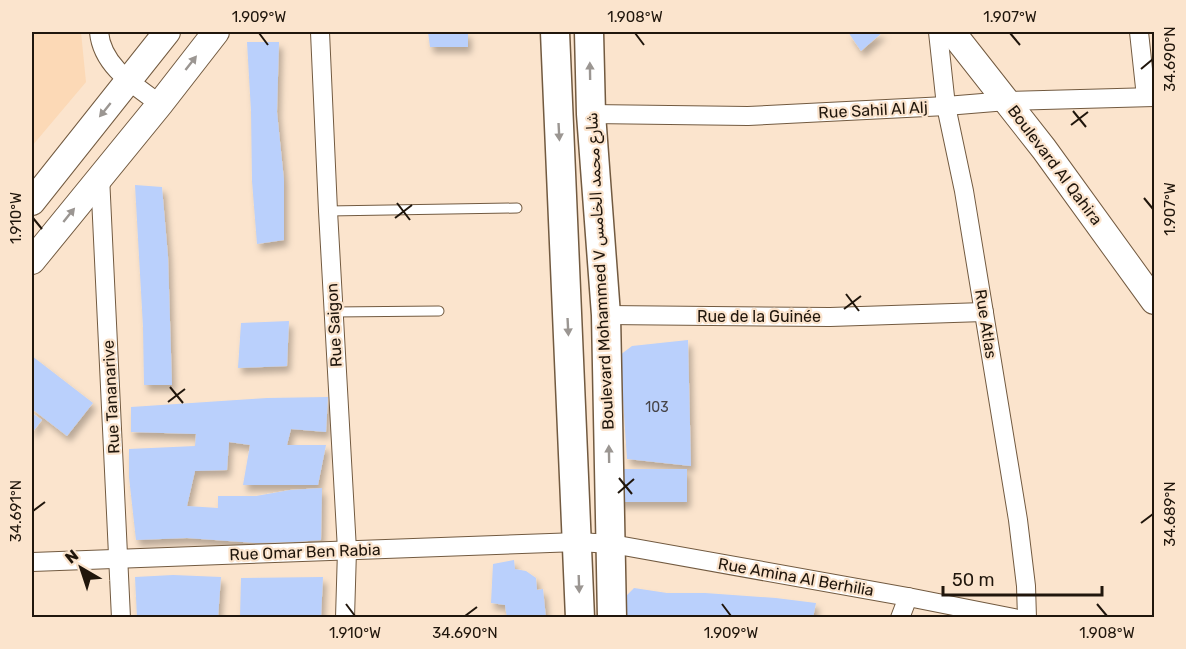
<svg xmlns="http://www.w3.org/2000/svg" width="1186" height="649" font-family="Rubik,'Noto Naskh Arabic',sans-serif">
  <defs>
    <filter id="shadow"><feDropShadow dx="3.5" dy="6" stdDeviation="3" flood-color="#0004"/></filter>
  </defs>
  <rect width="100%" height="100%" fill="#fbe4cd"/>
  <!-- built -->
  <path fill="#fcd9b6" d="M32,32H81L86,82L32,146Z"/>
  <!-- building -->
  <g fill="#bad0fc" filter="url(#shadow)">
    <path d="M428,32H468V47H430Z"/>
    <path d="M848,32H883L861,51Z"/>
    <path d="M247,42H279L277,112L284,180V240L257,244L252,181L251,111Z"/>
    <path d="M135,185L162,187L168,256L172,385H144L143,327Z"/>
    <path d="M289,321L287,366L238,368L241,323Z"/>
    <path d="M688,340L691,466L627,459L620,355L632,346Z"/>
    <path d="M32,356L93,403L67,436L32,409Z"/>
    <path d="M328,397L326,432L291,429L287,445H326L318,485H243L250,445L229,442L227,470L195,471L187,506L218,508V496H256L290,490L322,488L321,540L295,542L256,543L187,538L136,540L129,477V449L195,446L196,434L131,432V407L267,398Z"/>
    <path d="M32,413L42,420L32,433Z"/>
    <rect x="617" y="469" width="70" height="33"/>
    <path d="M514,560L515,569L526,571L536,578L537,590L543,589L546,618H507L505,605L491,603L493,564Z"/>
    <path d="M173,575L221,577L218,618H137L135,577Z"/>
    <path d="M323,577L321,618H240L241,578Z"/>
    <path d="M634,588L667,593H705L776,598L816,603L813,618H622V600Z"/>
  </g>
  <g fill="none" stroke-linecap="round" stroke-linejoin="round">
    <!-- service casing -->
    <g stroke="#725a40" stroke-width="11">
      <g id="service">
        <path d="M328,211L517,208"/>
        <path d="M333,312L439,311"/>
      </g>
    </g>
    <!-- minor casing -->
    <g stroke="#725a40" stroke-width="20">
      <g id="minor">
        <path d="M99,32C102,66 134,85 160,104"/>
        <path d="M320,32L328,211L347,550L345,618"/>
        <path d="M938,32L946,106L964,191L1018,520L1026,586L1027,618"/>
        <path d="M1139,32L1146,97"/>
        <path d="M591,114L748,116L946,106L1007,101L1154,97"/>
        <path d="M100,176L121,618"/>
        <path d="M606,315L830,317L984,312"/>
        <path d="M32,562L578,542L612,544L908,597L1014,618"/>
        <path d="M900,618L908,597"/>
      </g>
    </g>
    <!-- secondary casing -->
    <g stroke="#725a40" stroke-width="28">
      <g id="secondary">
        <path d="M952,32L1044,149L1154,301"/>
        <path d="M32,202L167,32"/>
        <path d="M32,261L160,104L216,32"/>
      </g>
    </g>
    <!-- primary casing -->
    <g stroke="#725a40" stroke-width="31">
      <g id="primary">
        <path d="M555,32L580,618"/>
        <path d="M589,32L591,114L606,315L612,618"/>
      </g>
    </g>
    <!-- service -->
    <use href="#service" stroke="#fff" stroke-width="9"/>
    <!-- minor -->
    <use href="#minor" stroke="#fff" stroke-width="18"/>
    <!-- secondary -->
    <use href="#secondary" stroke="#fff" stroke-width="26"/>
    <!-- primary -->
    <use href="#primary" stroke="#fff" stroke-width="28"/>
  </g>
  <!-- one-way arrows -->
  <defs><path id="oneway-solid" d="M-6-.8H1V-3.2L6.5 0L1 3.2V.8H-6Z" transform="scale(1.5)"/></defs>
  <g fill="#9b9692">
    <use href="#oneway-solid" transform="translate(191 63) rotate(-52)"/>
    <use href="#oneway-solid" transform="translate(590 71) rotate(-91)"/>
    <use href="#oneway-solid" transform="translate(105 110) rotate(129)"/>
    <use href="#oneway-solid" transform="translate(559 132) rotate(87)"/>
    <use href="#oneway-solid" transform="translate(69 215) rotate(-51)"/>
    <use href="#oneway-solid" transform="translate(568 327) rotate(87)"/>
    <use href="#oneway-solid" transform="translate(609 454) rotate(-91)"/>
    <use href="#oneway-solid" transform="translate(579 584) rotate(88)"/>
  </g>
  <!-- ticks -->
  <path fill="none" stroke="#20160c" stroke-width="2" d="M259,33L268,45M635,33L644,45M1010,33L1020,45M1141,69L1153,59M1073,111L1086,127M1071,125L1088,112M1144,198L1153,209M397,203L410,220M33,218L42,229M395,218L412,205M846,294L859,311M844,309L861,296M170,387L183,403M168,402L185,389M619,478L632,494M618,493L634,479M33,511L45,502M1141,523L1153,514M346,604L355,616M722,604L731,616M1097,604L1107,616M465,616L477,607"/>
  <g text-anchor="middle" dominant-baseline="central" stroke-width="4.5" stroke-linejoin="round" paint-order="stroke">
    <!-- number labels -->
    <g font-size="14" fill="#464448">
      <text x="657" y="407">103</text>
    </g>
    <!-- street labels -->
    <g font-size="16" fill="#20160c" stroke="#fbe4cd">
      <text transform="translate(873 110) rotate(-3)">Rue Sahil Al Alj</text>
      <text transform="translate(1055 165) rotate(53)">Boulevard Al Qahira</text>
      <text transform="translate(600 271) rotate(-93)">Boulevard Mohammed V شارع محمد الخامس</text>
      <text x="759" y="316">Rue de la Guinée</text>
      <text transform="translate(986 324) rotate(81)">Rue Atlas</text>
      <text transform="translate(334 325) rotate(-93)">Rue Saigon</text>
      <text transform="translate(111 397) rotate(-93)">Rue Tananarive</text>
      <text transform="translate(305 552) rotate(-2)">Rue Omar Ben Rabia</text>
      <text transform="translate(796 577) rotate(10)">Rue Amina Al Berhilia</text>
    </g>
  </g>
  <!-- border -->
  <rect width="1186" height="649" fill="none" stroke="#fbe4cd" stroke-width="66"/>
  <!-- north arrow -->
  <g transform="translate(81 568) rotate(321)" stroke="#fbe4cd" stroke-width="4.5" paint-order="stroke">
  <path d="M0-4.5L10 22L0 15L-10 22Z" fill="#20160c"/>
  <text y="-9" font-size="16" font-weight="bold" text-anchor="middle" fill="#20160c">N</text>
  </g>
  <!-- scale -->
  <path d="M943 586v9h159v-9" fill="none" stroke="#20160c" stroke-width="3"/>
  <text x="952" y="586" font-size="18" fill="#20160c" stroke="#fbe4cd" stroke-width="4.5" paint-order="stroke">50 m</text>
  <rect x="33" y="33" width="1120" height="583" fill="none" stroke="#20160c" stroke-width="2"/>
  <g font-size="15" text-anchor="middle" fill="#20160c">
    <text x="259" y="22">1.909°W</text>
    <text x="635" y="22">1.908°W</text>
    <text x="1010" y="22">1.907°W</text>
    <text transform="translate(1170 59) rotate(-90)" y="5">34.690°N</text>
    <text transform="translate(1170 209) rotate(-90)" y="5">1.907°W</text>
    <text transform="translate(16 218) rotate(-90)" y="5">1.910°W</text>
    <text transform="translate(16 511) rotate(-90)" y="5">34.691°N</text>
    <text transform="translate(1170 514) rotate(-90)" y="5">34.689°N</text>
    <text x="355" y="638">1.910°W</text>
    <text x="465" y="638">34.690°N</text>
    <text x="731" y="638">1.909°W</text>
    <text x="1107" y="638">1.908°W</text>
  </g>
</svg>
